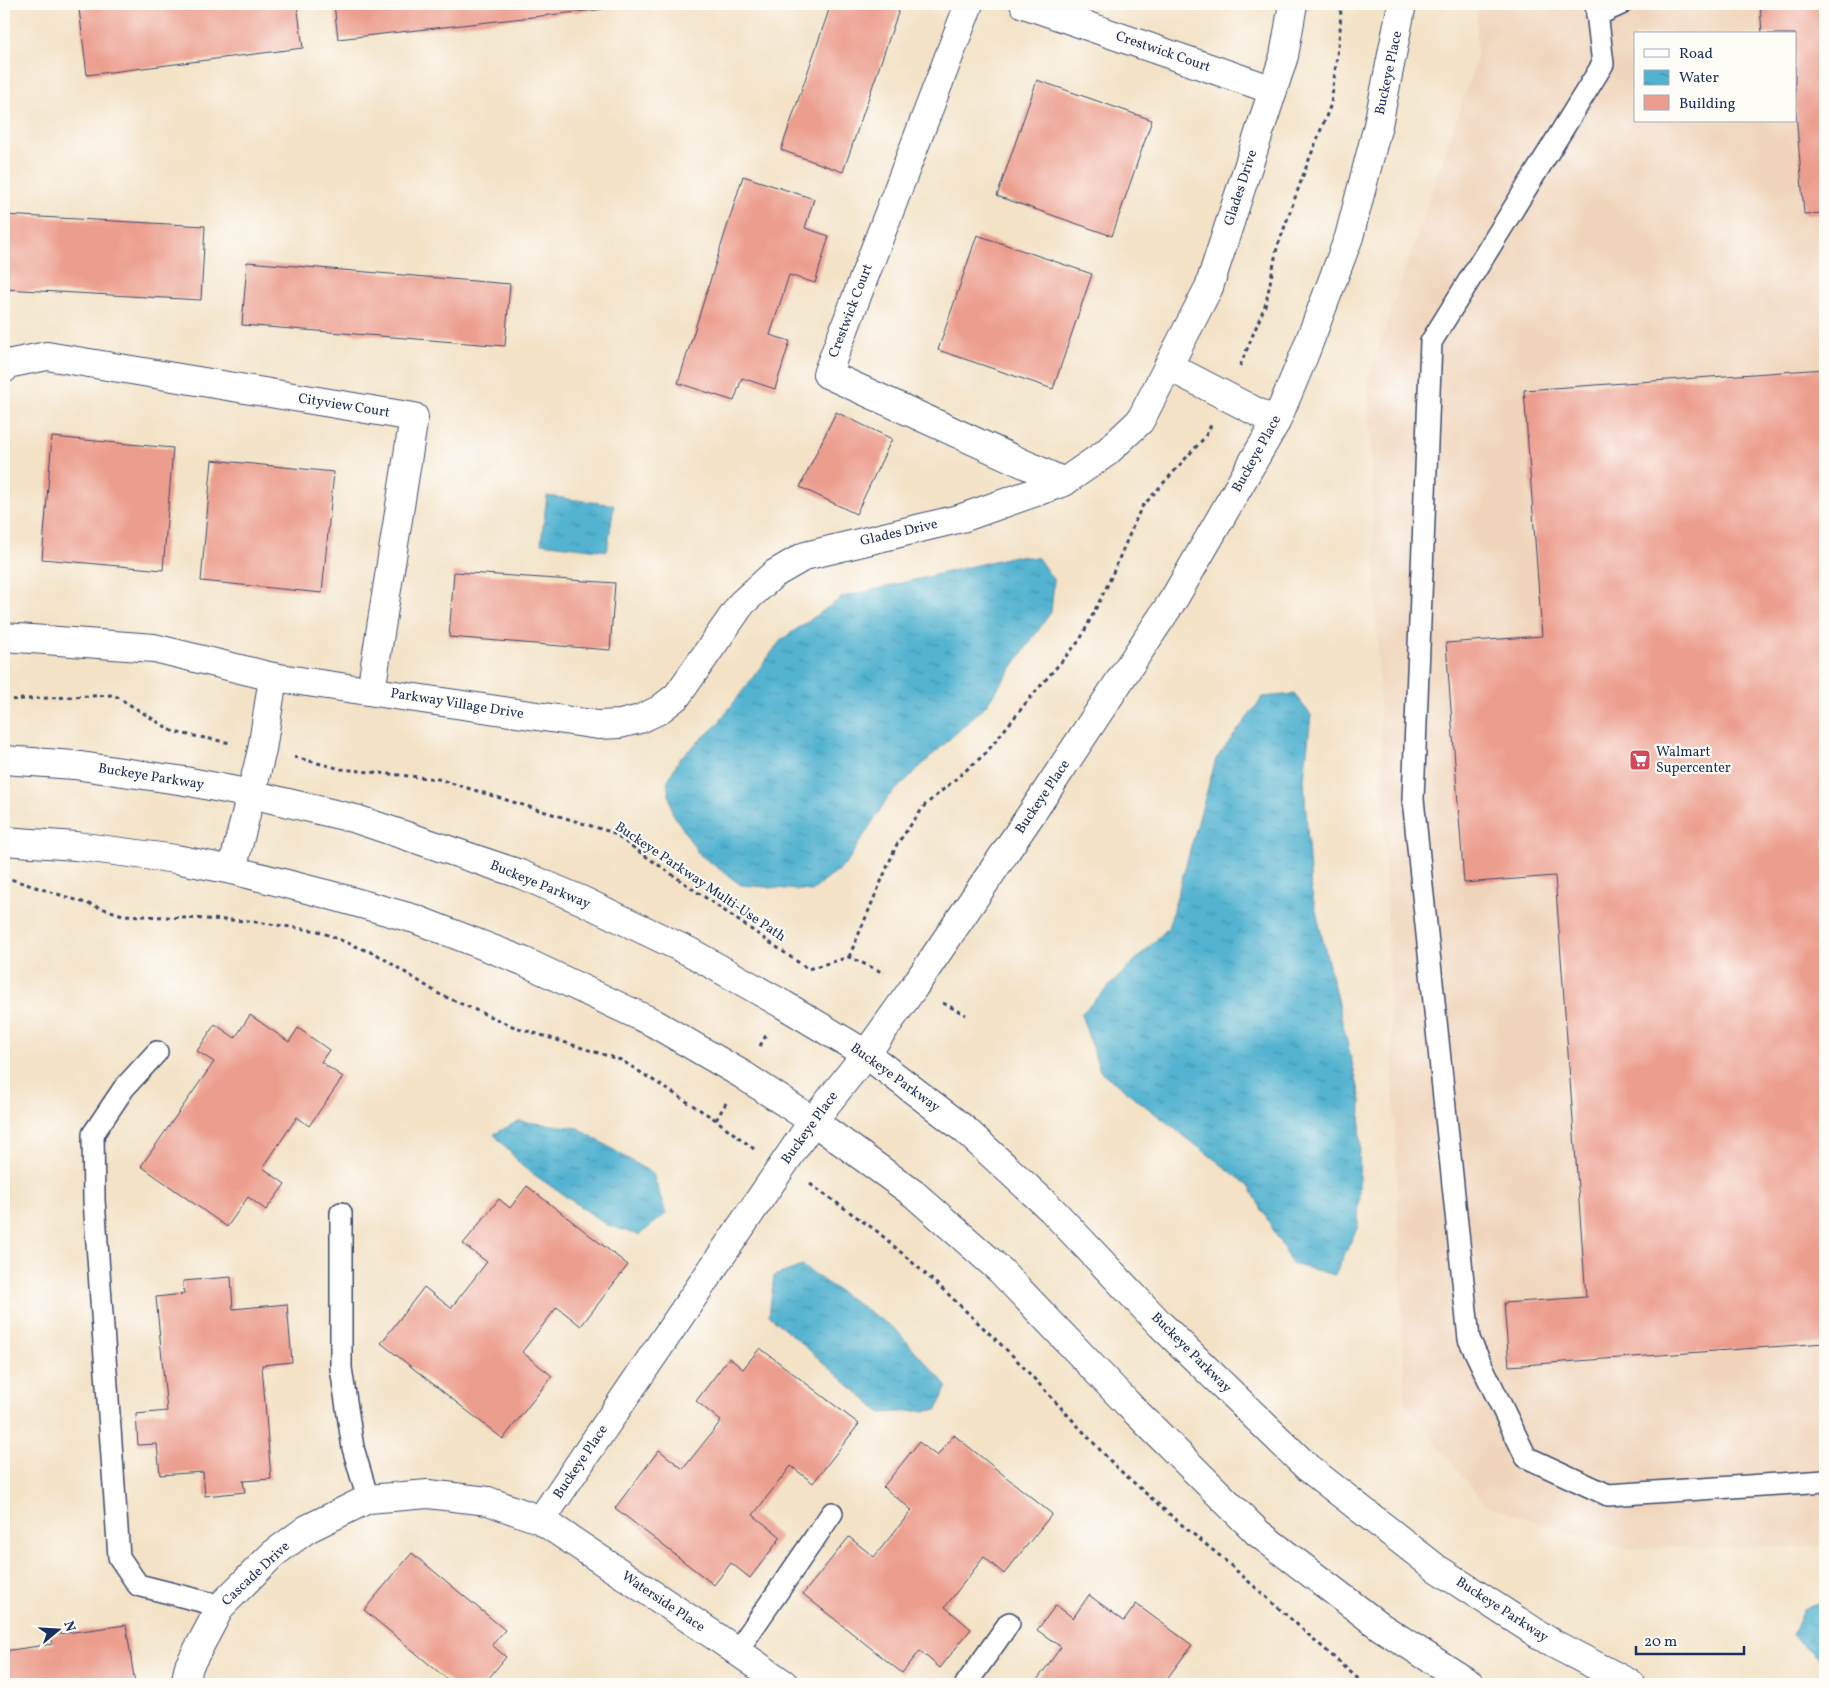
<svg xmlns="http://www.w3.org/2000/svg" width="1829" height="1688" font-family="Vollkorn,serif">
  <defs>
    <pattern id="water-ripples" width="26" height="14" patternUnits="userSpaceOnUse" patternTransform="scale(1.25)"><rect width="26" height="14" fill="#52b3d0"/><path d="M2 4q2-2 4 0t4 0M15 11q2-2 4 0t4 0" fill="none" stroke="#4392ac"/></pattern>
  </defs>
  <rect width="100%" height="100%" fill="#fdfcf7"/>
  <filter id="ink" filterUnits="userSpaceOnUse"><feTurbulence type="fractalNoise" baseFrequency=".02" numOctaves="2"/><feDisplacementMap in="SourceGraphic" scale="10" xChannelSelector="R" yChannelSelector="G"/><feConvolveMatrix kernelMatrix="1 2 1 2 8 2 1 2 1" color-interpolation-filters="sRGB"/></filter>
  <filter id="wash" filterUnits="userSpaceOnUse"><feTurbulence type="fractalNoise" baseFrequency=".0096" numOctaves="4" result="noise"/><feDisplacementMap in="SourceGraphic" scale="20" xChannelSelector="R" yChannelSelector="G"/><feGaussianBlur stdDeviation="1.12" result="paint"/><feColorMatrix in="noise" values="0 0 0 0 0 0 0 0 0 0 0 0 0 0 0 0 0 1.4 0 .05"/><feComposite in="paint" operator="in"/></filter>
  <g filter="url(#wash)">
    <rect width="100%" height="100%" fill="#f3e2c6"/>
    <!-- built -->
    <path fill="#f0d5bc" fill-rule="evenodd" d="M1477,4H1825V1547L1618,1548L1485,1505L1405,1403L1368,380L1477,58ZM1635,34H1795V121H1635Z"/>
    <!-- water -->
    <g fill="url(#water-ripples)" stroke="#367197">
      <path d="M547,496L614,505L607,551L541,543Z"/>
      <path d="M1014,556L1038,558L1054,581L1051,612L986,705L888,797L846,864L812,891L741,885L699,854L672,812L667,782L680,758L717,725L781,640L843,597Z"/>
      <path d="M1294,694L1311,715L1304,780L1311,890L1361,1100L1358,1226L1335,1275L1292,1264L1249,1186L1100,1071L1081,1014L1168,928L1216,759L1263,697Z"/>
      <path d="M519,1121L578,1128L653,1174L666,1214L639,1235L607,1225L523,1167L494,1134Z"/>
      <path d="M802,1266L896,1330L947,1386L937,1410L881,1413L769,1315L774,1276Z"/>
      <path d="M1825,1600V1664L1792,1635L1803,1610Z"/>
    </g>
    <g id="blocks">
      <!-- building -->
      <g fill="#ec9e8e">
        <path d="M106,4H297L303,48L87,75L79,9L107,6Z"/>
        <path d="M334,4H602L603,9L338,39Z"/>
        <path d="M831,4H901L843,172L781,150Z"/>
        <path d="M1760,4H1825V213L1804,214L1795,100V34H1762Z"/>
        <path d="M1037,80L1152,120L1112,236L997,196Z"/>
        <path d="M743,176L814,199L805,228L829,236L815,283L789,275L770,335L790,341L775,389L742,378L734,401L678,383Z"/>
        <path d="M4,215L205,226L201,300L4,289Z"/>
        <path d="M977,235L1092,274L1053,389L938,350Z"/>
        <path d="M247,262L510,284L505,346L242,325Z"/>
        <path d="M1825,369V1343L1509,1366L1504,1303L1586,1297L1555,876L1464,883L1446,643L1542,636L1524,390Z"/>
        <path d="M836,412L892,439L856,514L800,487Z"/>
        <path d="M52,437L173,448L163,570L42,559Z"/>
        <path d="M212,460L334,472L322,593L201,581Z"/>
        <path d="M454,572L615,583L610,650L449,637Z"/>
        <path d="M250,1015L289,1042L298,1028L329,1050L321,1062L343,1077L309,1126L297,1117L263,1168L285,1184L266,1210L248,1197L227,1227L141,1166L214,1062L197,1051L215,1024L235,1038Z"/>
        <path d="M527,1186L628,1265L581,1326L557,1307L522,1352L552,1376L503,1439L381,1343L424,1287L451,1308L487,1262L463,1244L499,1199L510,1208Z"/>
        <path d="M231,1277L233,1309L287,1304L292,1362L262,1365L271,1479L243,1481L245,1492L205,1496L203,1472L160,1475L157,1444L138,1445L136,1414L167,1411L156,1297L184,1294L183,1281Z"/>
        <path d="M760,1348L859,1424L813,1483L791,1466L753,1515L781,1537L750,1578L731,1563L714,1585L615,1508L659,1450L683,1469L721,1421L696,1401L729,1358L743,1369Z"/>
        <path d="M954,1435L1052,1514L1004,1574L984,1557L945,1607L971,1629L940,1668L920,1651L902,1673L803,1594L849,1537L874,1557L912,1510L883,1487L919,1442L937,1456Z"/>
        <path d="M412,1553L505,1630L492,1645L506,1657L484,1684H453L364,1610Z"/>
        <path d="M1089,1595L1124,1621L1136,1604L1192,1645L1163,1684H1034L1061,1647L1037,1630L1056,1605L1073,1618Z"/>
        <path d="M126,1625L135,1684H4V1651L53,1644L51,1635Z"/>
      </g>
    </g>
  </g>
  <g filter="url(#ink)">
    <use href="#blocks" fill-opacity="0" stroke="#3b4a6e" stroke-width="1"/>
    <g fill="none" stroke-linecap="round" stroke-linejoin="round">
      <!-- service casing -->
      <g stroke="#3b4a6e" stroke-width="24">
        <g id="service">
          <path d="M1596,4L1603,64L1431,342L1413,799L1469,1339L1526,1457L1608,1495L1825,1481"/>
          <path d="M1597,15L1621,4"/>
          <path d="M157,1052L124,1088L93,1134L94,1200L119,1557L138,1585L221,1606"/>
          <path d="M341,1213V1368L353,1448L368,1499"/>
          <path d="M737,1651L832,1513"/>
          <path d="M966,1684L1009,1623"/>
        </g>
      </g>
      <!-- minor casing -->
      <g stroke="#3b4a6e" stroke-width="30">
        <g id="minor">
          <path d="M969,4L827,374L1064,482"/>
          <path d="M1024,4L1273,90"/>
          <path d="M1168,366L1276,422"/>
          <path d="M4,369L7,364L47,356L414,417L371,691"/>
          <path d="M4,637L154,648L273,677L598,725L620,724L640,719L659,710L677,696L742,603L774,574L805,556L962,518L1064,482L1106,453L1140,421L1209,287L1284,56L1293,4"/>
          <path d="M232,870L262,750L273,677"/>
          <path d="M541,1520L813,1121L866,1054L914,987L1034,810L1175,597L1276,422L1305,353L1349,237L1378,125L1402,4"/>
          <path d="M185,1684L189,1666L221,1606L273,1554L307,1529L368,1499L428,1494L488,1501L541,1520L715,1636L784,1684"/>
        </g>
      </g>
      <!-- tertiary casing -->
      <g stroke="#3b4a6e" stroke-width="30">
        <g id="tertiary">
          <path d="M4,760L74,765L185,781L251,794L356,819L520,874L581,900L690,952L784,1005L866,1054L964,1129L1052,1210L1161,1325L1307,1467L1436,1568L1552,1643L1631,1684"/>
          <path d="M4,841L76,846L176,859L232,870L326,894L415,919L523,961L652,1022L743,1075L813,1121L914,1194L1000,1270L1127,1403L1258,1533L1381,1627L1470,1684"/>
        </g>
      </g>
      <!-- path -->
      <g stroke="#3b4a6e" stroke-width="3" stroke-dasharray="4 4" stroke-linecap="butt">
        <path d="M1240,366L1266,303L1277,248L1305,170L1331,104L1340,31L1341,4"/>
        <path d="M4,700L114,695L174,732L231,743"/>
        <path d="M294,757L341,769L438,779L611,832L808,969L849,957L884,973"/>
        <path d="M4,877L123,915L249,921L318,931L378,955L439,994L512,1026L621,1060L716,1120L754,1149"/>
        <path d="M849,957L897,844L925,805L985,754L1030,698L1080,640L1108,584L1141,508L1205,437L1211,425"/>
        <path d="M943,1003L966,1015"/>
        <path d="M760,1046L768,1032"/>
        <path d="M716,1120L726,1103"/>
        <path d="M810,1184L878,1232L948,1294L1014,1357L1115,1466L1176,1520L1220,1556L1364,1684"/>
      </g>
      <!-- service -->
      <use href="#service" stroke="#fff" stroke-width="21"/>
      <!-- minor -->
      <use href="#minor" stroke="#fff" stroke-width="28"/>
      <!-- tertiary -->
      <use href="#tertiary" stroke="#fff" stroke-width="28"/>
    </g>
  </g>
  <!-- icons -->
  <defs>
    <g id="supermarket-square" transform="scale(1.125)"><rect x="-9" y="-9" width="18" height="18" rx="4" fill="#d1495b" stroke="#fdfcf7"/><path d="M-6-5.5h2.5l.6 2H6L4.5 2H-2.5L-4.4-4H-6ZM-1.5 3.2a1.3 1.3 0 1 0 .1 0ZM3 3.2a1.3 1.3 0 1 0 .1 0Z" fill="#fff"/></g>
  </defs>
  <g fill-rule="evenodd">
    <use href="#supermarket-square" x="1640" y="760"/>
  </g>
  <g text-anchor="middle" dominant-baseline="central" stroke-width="4.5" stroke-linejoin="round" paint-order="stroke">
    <!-- street labels -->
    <g font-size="14" fill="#1b2f5e" stroke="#fdfcf7">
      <text transform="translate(1163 52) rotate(19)">Crestwick Court</text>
      <text transform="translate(1389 73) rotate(-78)">Buckeye Place</text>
      <text transform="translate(1241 188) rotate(-72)">Glades Drive</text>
      <text transform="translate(851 311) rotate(-69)">Crestwick Court</text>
      <text transform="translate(344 406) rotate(9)">Cityview Court</text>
      <text transform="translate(1257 454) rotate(-61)">Buckeye Place</text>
      <text transform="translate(899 533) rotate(-13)">Glades Drive</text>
      <text transform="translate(457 704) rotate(9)">Parkway Village Drive</text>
      <text transform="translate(151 777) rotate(9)">Buckeye Parkway</text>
      <text transform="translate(1043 797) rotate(-56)">Buckeye Place</text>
      <text transform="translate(700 882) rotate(34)">Buckeye Parkway Multi-Use Path</text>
      <text transform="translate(540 885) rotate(22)">Buckeye Parkway</text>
      <text transform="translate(895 1078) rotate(36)">Buckeye Parkway</text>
      <text transform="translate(810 1128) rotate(-54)">Buckeye Place</text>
      <text transform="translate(1191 1353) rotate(45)">Buckeye Parkway</text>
      <text transform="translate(581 1462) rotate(-56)">Buckeye Place</text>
      <text transform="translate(256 1574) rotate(-43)">Cascade Drive</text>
      <text transform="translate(663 1602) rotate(34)">Waterside Place</text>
      <text transform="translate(1502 1610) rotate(33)">Buckeye Parkway</text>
    </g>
    <!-- poi labels -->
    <g font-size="14" fill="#1b2f5e" stroke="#fdfcf7" text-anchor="start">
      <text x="1656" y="752">Walmart<tspan x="1656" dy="16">Supercenter</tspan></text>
    </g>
  </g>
  <!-- margin -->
  <rect width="1829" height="1688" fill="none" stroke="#fdfcf7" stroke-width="20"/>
  <!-- legend -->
  <rect x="1634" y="32" width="162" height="90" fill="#fdfcf7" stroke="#a3aaba"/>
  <rect x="1644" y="49" width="25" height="8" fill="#ffffff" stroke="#a3aaba"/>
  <text x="1679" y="58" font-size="15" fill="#1b2f5e">Road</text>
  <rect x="1644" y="70" width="25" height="15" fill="url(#water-ripples)" stroke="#a3aaba"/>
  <text x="1679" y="82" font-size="15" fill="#1b2f5e">Water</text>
  <rect x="1644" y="95" width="25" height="15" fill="#ec9e8e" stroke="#a3aaba"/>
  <text x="1679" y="108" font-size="15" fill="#1b2f5e">Building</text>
  <!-- north arrow -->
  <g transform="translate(58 1630) rotate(72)" stroke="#fdfcf7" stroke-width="4" paint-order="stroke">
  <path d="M0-4L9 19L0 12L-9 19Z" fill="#1b2f5e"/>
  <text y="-8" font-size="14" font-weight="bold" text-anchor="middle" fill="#1b2f5e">N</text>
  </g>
  <!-- scale -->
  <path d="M1636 1646v8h108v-8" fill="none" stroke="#1b2f5e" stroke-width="2.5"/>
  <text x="1644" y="1646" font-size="15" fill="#1b2f5e" stroke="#fdfcf7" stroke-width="4" paint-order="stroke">20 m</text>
</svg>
